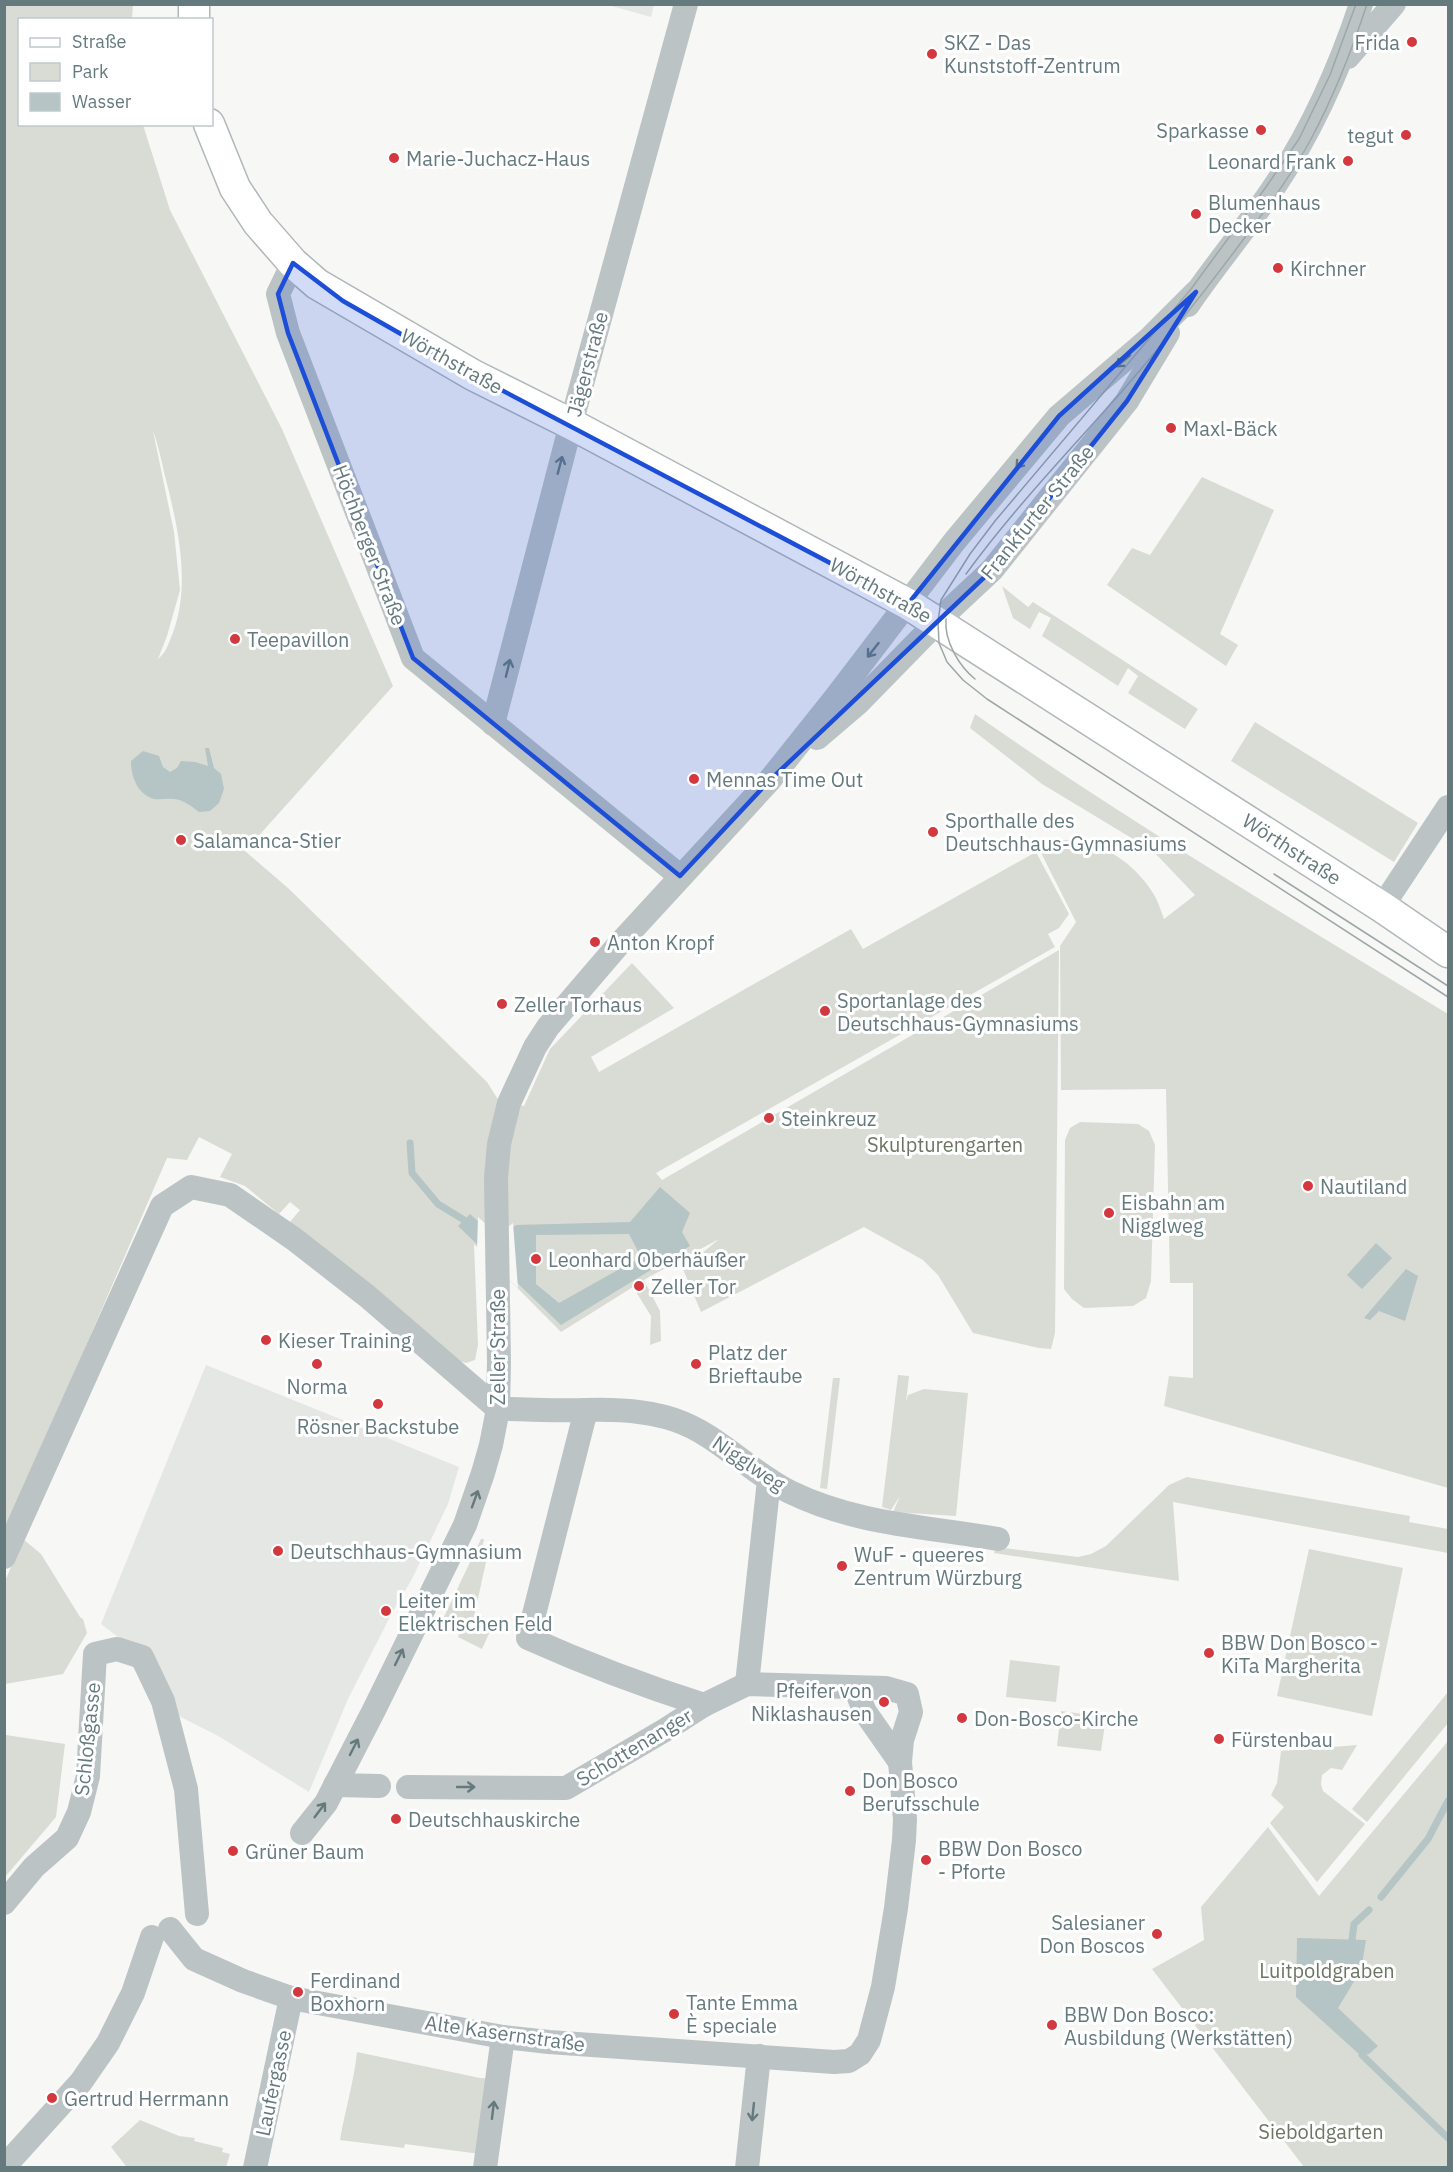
<svg xmlns="http://www.w3.org/2000/svg" width="1453" height="2172" font-family="'IBM Plex Sans',sans-serif">
  <rect width="100%" height="100%" fill="#f7f7f5"/>
  <!-- built -->
  <g fill="#e5e7e5">
    <path d="M608,5H654L651,17Z"/>
    <path d="M206,1365L459,1467L448,1504L412,1579L393,1611L348,1699L309,1792L220,1737L177,1715L122,1640L101,1624Z"/>
  </g>
  <!-- green -->
  <g fill="#d9dcd4" fill-rule="evenodd">
    <path d="M4,5H133L132,19L20,20V124L143,125L170,210L282,429L393,686L245,851L288,888L487,1082L499,1101L524,1106L550,1049L632,963L674,1008L591,1057L599,1072L851,929L863,949L1036,852L1069,914L1059,928L1048,934L1055,947L656,1173L662,1180L1059,950L1055,1333L1051,1349L1039,1348L973,1333L938,1275L923,1260L864,1227L701,1312L683,1269L719,1239L649,1277L644,1280L660,1311L661,1341L650,1345L651,1316L633,1287L561,1332L474,1244L478,1345L475,1360L466,1363L459,1361L289,1223L300,1210L290,1202L279,1214L245,1186L220,1177L232,1154L199,1137L187,1160L167,1158L67,1390L5,1525ZM153,431C159,447 162,464 166,480C179,531 192,591 170,640C167,648 164,654 158,659L167,636L180,590L174,532Z"/>
    <path d="M1202,477L1274,510L1220,634L1238,645L1226,666L1107,585L1132,548L1150,555Z"/>
    <path d="M1002,586L1028,607L1033,602L1198,709L1185,729L1128,693L1138,676L1128,668L1118,686L1042,636L1051,618L1039,612L1030,629L1013,618Z"/>
    <path d="M975,714C1127,821 1289,917 1448,1014V1488L1164,1406L1169,1376L1193,1378V1283H1170L1166,1089L1061,1090L1060,946L1076,922L1036,843C1083,832 1127,852 1153,893C1158,901 1161,911 1164,919L1195,895L1153,851L1042,784L970,728Z"/>
    <path d="M1255,722L1418,823L1394,862L1231,761Z"/>
    <path d="M1080,1122L1138,1124L1149,1131L1155,1145L1151,1281L1146,1298L1133,1306L1084,1308L1072,1299L1064,1289L1065,1140L1070,1128Z"/>
    <path d="M898,1375L909,1376L906,1402L908,1395L924,1389L968,1393L956,1516L893,1512L900,1496L891,1510L882,1507Z"/>
    <path d="M833,1378H840L827,1489L820,1488Z"/>
    <path d="M1187,1477L1410,1516L1409,1522L1448,1529V1553L1173,1502L1179,1581L994,1553L996,1547L1078,1557L1091,1554L1106,1546L1169,1485Z"/>
    <path d="M23,1539L41,1554L80,1617L83,1619L87,1633L63,1674L5,1684V1581Z"/>
    <path d="M481,1539H484L481,1552L488,1553L473,1621L492,1627L482,1649L458,1637L461,1630L442,1621Z"/>
    <path d="M1309,1549L1403,1568L1372,1716L1277,1696Z"/>
    <path d="M1010,1660L1060,1666L1056,1702L1006,1697Z"/>
    <path d="M1448,1692V1723L1367,1822L1352,1809Z"/>
    <path d="M1061,1711L1106,1717L1101,1751L1057,1746Z"/>
    <path d="M6,1735L65,1744L56,1817L5,1877L4,1742Z"/>
    <path d="M1448,1741V2167H1304L1152,1969L1204,1940L1201,1907L1268,1827L1319,1896Z"/>
    <path d="M1357,1745L1342,1770L1331,1768L1322,1775L1321,1784L1323,1791L1365,1824L1317,1882L1270,1823L1284,1807L1271,1795L1277,1783L1281,1751Z"/>
    <path d="M357,2052L480,2078L497,2079L487,2155L405,2144L404,2148L340,2140C345,2110 354,2082 357,2052Z"/>
    <path d="M140,2120L179,2136L195,2138L194,2141L223,2148L222,2152L230,2154L226,2167L134,2168L126,2166L111,2147Z"/>
  </g>
  <!-- water -->
  <g fill="#b5c4c4" fill-rule="evenodd">
    <path d="M205,748H209L214,768L221,774L224,789L219,803L210,811L199,812C191,806 184,800 174,799C167,798 160,800 154,799C137,794 131,776 131,761L143,751L159,756L163,767L170,772L177,768L181,761L195,762L208,766Z"/>
    <path d="M660,1187L690,1213L682,1232L690,1246L561,1325L458,1226L470,1214L498,1239L516,1225L630,1222ZM629,1234L641,1257L559,1303L536,1284V1235Z"/>
    <path d="M1376,1243L1392,1258L1362,1289L1347,1275Z"/>
    <path d="M1406,1269L1418,1276L1405,1321L1379,1311L1370,1320L1364,1318Z"/>
    <path d="M1297,1938L1366,1940L1361,1970L1338,2008L1378,2046L1369,2054L1360,2055L1296,1997Z"/>
  </g>
  <!-- pier -->
  <path fill="#f7f7f5" d="M478,1217L498,1235L513,1223L518,1288L477,1249Z"/>
  <g fill="none" stroke-linecap="round" stroke-linejoin="round">
    <!-- stream -->
    <g stroke="#b5c4c4" stroke-width="7">
      <path d="M410,1143L412,1173L438,1204L464,1220"/>
      <path d="M1381,1897L1428,1839L1448,1801"/>
      <path d="M1352,1940L1354,1924L1369,1910"/>
      <path d="M1362,2055L1448,2138"/>
    </g>
    <!-- major casing -->
    <g stroke="#b0b7b9" stroke-width="33">
      <g id="major">
        <path d="M194,20V4"/>
        <path d="M209,124L235,188L258,223L293,263L317,284L473,375L571,424L908,604L1382,907L1448,952"/>
      </g>
    </g>
    <!-- minor -->
    <g stroke="#bcc3c4" stroke-width="24">
      <path d="M1348,57L1394,4"/>
      <path d="M293,263L278,294L288,333L413,658L680,876"/>
      <path d="M1188,305C1215,265 1246,229 1272,190C1311,133 1339,70 1361,4"/>
      <path d="M493,724L571,424L686,4"/>
      <path d="M817,738L858,703L947,612L992,570L1127,401L1168,333"/>
      <path d="M1382,907L1448,807"/>
      <path d="M498,1409C527,1409 556,1411 585,1410C615,1409 646,1410 675,1420C719,1435 749,1472 790,1492C858,1525 925,1526 998,1539"/>
      <path d="M586,1410L528,1638C586,1664 644,1686 704,1705"/>
      <path d="M4,1557L162,1206L191,1187L230,1195L294,1239L367,1296L498,1409"/>
      <path d="M747,1684L769,1480"/>
      <path d="M855,1688L865,1712L900,1762"/>
      <path d="M335,1785L379,1786"/>
      <path d="M302,1833L326,1803L374,1710L465,1525L483,1473L491,1445L498,1409L499,1362L496,1178L499,1144L509,1103L535,1047L548,1027L620,943L769,781L836,697L954,542L1059,416L1150,338L1196,292"/>
      <path d="M4,1903L34,1867L67,1838L79,1812L88,1776L95,1654L117,1649L142,1657L163,1701L186,1789L197,1914"/>
      <path d="M170,1929L194,1959L243,1981L291,1998L503,2037L549,2042L834,2062L849,2061L860,2054L869,2040L883,1987L896,1908L904,1840L905,1819L900,1762L902,1740L911,1712L907,1694L886,1688L747,1684L704,1705L665,1730L566,1788L408,1787"/>
      <path d="M4,2167L81,2082L108,2043L133,1993L152,1937"/>
      <path d="M255,2168L291,1998"/>
      <path d="M485,2168L503,2037"/>
      <path d="M747,2168L759,2056"/>
    </g>
    <!-- major -->
    <use href="#major" stroke="#fff" stroke-width="30"/>
    <!-- tram -->
    <g stroke="#9da7a9" stroke-width="1.5">
      <path d="M1356,4L1330,75L1299,139L1266,187L1191,289L995,521L970,554L941,600L938,622L939,643L947,662L963,680L987,699L1448,997"/>
      <path d="M966,574C1012,511 1065,455 1117,397C1159,349 1199,299 1237,248C1263,213 1290,178 1311,139C1334,96 1352,50 1367,4"/>
      <path d="M946,619C944,641 959,666 975,679"/>
      <path d="M1274,874L1448,986"/>
    </g>
  </g>
  <!-- one-way arrows -->
  <defs><path id="oneway-shaft" d="M-6 0H5M1.5-3L5.5 0L1.5 3" fill="none" stroke-width="1.6" stroke-linecap="round" stroke-linejoin="round" transform="scale(1.5)"/></defs>
  <g stroke="#657a7d">
    <use href="#oneway-shaft" transform="translate(1123 361) rotate(140)"/>
    <use href="#oneway-shaft" transform="translate(1022 461) rotate(130)"/>
    <use href="#oneway-shaft" transform="translate(560 465) rotate(-75)"/>
    <use href="#oneway-shaft" transform="translate(873 650) rotate(128)"/>
    <use href="#oneway-shaft" transform="translate(508 668) rotate(-76)"/>
    <use href="#oneway-shaft" transform="translate(475 1499) rotate(-70)"/>
    <use href="#oneway-shaft" transform="translate(399 1657) rotate(-64)"/>
    <use href="#oneway-shaft" transform="translate(354 1747) rotate(-63)"/>
    <use href="#oneway-shaft" transform="translate(466 1787)"/>
    <use href="#oneway-shaft" transform="translate(320 1810) rotate(-53)"/>
    <use href="#oneway-shaft" transform="translate(493 2110) rotate(-83)"/>
    <use href="#oneway-shaft" transform="translate(753 2112) rotate(96)"/>
  </g>
  <!-- marked area -->
  <path fill="#1d4ed8" fill-opacity="0.2" stroke="#1d4ed8" stroke-width="4.5" stroke-linejoin="round" d="M293,263L343,301L473,375L908,604L1059,416L1196,292L1127,401L992,570L769,781L680,876L413,658L288,333L278,294Z"/>
  <!-- markers -->
  <g fill="#d4383f" stroke="#fff" stroke-width="2">
    <circle cx="1412" cy="42" r="6"/>
    <circle cx="932" cy="54" r="6"/>
    <circle cx="1261" cy="130" r="6"/>
    <circle cx="1406" cy="135" r="6"/>
    <circle cx="394" cy="158" r="6"/>
    <circle cx="1348" cy="161" r="6"/>
    <circle cx="1196" cy="214" r="6"/>
    <circle cx="1278" cy="268" r="6"/>
    <circle cx="1171" cy="428" r="6"/>
    <circle cx="235" cy="639" r="6"/>
    <circle cx="694" cy="779" r="6"/>
    <circle cx="933" cy="832" r="6"/>
    <circle cx="181" cy="840" r="6"/>
    <circle cx="595" cy="942" r="6"/>
    <circle cx="502" cy="1004" r="6"/>
    <circle cx="825" cy="1011" r="6"/>
    <circle cx="769" cy="1118" r="6"/>
    <circle cx="1308" cy="1186" r="6"/>
    <circle cx="1109" cy="1213" r="6"/>
    <circle cx="536" cy="1259" r="6"/>
    <circle cx="639" cy="1286" r="6"/>
    <circle cx="266" cy="1340" r="6"/>
    <circle cx="317" cy="1364" r="6"/>
    <circle cx="696" cy="1364" r="6"/>
    <circle cx="378" cy="1404" r="6"/>
    <circle cx="278" cy="1551" r="6"/>
    <circle cx="842" cy="1566" r="6"/>
    <circle cx="386" cy="1611" r="6"/>
    <circle cx="1209" cy="1653" r="6"/>
    <circle cx="884" cy="1702" r="6"/>
    <circle cx="962" cy="1718" r="6"/>
    <circle cx="1219" cy="1739" r="6"/>
    <circle cx="850" cy="1791" r="6"/>
    <circle cx="396" cy="1819" r="6"/>
    <circle cx="233" cy="1851" r="6"/>
    <circle cx="926" cy="1860" r="6"/>
    <circle cx="1157" cy="1934" r="6"/>
    <circle cx="298" cy="1992" r="6"/>
    <circle cx="674" cy="2014" r="6"/>
    <circle cx="1052" cy="2025" r="6"/>
    <circle cx="52" cy="2098" r="6"/>
  </g>
  <g text-anchor="middle" dominant-baseline="central" stroke-width="6" stroke-linejoin="round" paint-order="stroke">
    <!-- poi labels -->
    <g font-size="20" fill="#657a7d" stroke="#fff" text-anchor="start">
      <text x="944" y="42">SKZ - Das<tspan x="944" dy="23">Kunststoff-Zentrum</tspan></text>
      <text x="1400" y="42" text-anchor="end">Frida</text>
      <text x="1249" y="130" text-anchor="end">Sparkasse</text>
      <text x="1394" y="135" text-anchor="end">tegut</text>
      <text x="406" y="158">Marie-Juchacz-Haus</text>
      <text x="1336" y="161" text-anchor="end">Leonard Frank</text>
      <text x="1208" y="202">Blumenhaus<tspan x="1208" dy="23">Decker</tspan></text>
      <text x="1290" y="268">Kirchner</text>
      <text x="1183" y="428">Maxl-Bäck</text>
      <text x="247" y="639">Teepavillon</text>
      <text x="706" y="779">Mennas Time Out</text>
      <text x="945" y="820">Sporthalle des<tspan x="945" dy="23">Deutschhaus-Gymnasiums</tspan></text>
      <text x="193" y="840">Salamanca-Stier</text>
      <text x="607" y="942">Anton Kropf</text>
      <text x="837" y="1000">Sportanlage des<tspan x="837" dy="23">Deutschhaus-Gymnasiums</tspan></text>
      <text x="514" y="1004">Zeller Torhaus</text>
      <text x="781" y="1118">Steinkreuz</text>
      <text x="1320" y="1186">Nautiland</text>
      <text x="1121" y="1202">Eisbahn am<tspan x="1121" dy="23">Nigglweg</tspan></text>
      <text x="548" y="1259">Leonhard Oberhäußer</text>
      <text x="651" y="1286">Zeller Tor</text>
      <text x="278" y="1340">Kieser Training</text>
      <text x="708" y="1352">Platz der<tspan x="708" dy="23">Brieftaube</tspan></text>
      <text x="317" y="1386" text-anchor="middle">Norma</text>
      <text x="378" y="1426" text-anchor="middle">Rösner Backstube</text>
      <text x="290" y="1551">Deutschhaus-Gymnasium</text>
      <text x="854" y="1554">WuF - queeres<tspan x="854" dy="23">Zentrum Würzburg</tspan></text>
      <text x="398" y="1600">Leiter im<tspan x="398" dy="23">Elektrischen Feld</tspan></text>
      <text x="1221" y="1642">BBW Don Bosco -<tspan x="1221" dy="23">KiTa Margherita</tspan></text>
      <text x="872" y="1690" text-anchor="end">Pfeifer von<tspan x="872" dy="23">Niklashausen</tspan></text>
      <text x="974" y="1718">Don-Bosco-Kirche</text>
      <text x="1231" y="1739">Fürstenbau</text>
      <text x="862" y="1780">Don Bosco<tspan x="862" dy="23">Berufsschule</tspan></text>
      <text x="408" y="1819">Deutschhauskirche</text>
      <text x="938" y="1848">BBW Don Bosco<tspan x="938" dy="23">- Pforte</tspan></text>
      <text x="245" y="1851">Grüner Baum</text>
      <text x="1145" y="1922" text-anchor="end">Salesianer<tspan x="1145" dy="23">Don Boscos</tspan></text>
      <text x="310" y="1980">Ferdinand<tspan x="310" dy="23">Boxhorn</tspan></text>
      <text x="686" y="2002">Tante Emma<tspan x="686" dy="23">È speciale</tspan></text>
      <text x="1064" y="2014">BBW Don Bosco:<tspan x="1064" dy="23">Ausbildung (Werkstätten)</tspan></text>
      <text x="64" y="2098">Gertrud Herrmann</text>
    </g>
    <!-- street labels -->
    <g font-size="20" fill="#657a7d" stroke="#fff">
      <text transform="translate(452 361) rotate(29)">Wörthstraße</text>
      <text transform="translate(587 364) rotate(-75)">Jägerstraße</text>
      <text transform="translate(1037 512) rotate(-51)">Frankfurter Straße</text>
      <text transform="translate(370 545) rotate(69)">Höchberger Straße</text>
      <text transform="translate(881 590) rotate(29)">Wörthstraße</text>
      <text transform="translate(1292 849) rotate(33)">Wörthstraße</text>
      <text transform="translate(497 1347) rotate(-90)">Zeller Straße</text>
      <text transform="translate(749 1463) rotate(34)">Nigglweg</text>
      <text transform="translate(87 1739) rotate(-84)">Schloßgasse</text>
      <text transform="translate(634 1747) rotate(-31)">Schottenanger</text>
      <text transform="translate(505 2033) rotate(8)">Alte Kasernstraße</text>
      <text transform="translate(273 2083) rotate(-78)">Laufergasse</text>
    </g>
    <!-- park labels -->
    <g font-size="20" fill="#6c7663" stroke="#fff">
      <text x="945" y="1144">Skulpturengarten</text>
      <text x="1327" y="1970">Luitpoldgraben</text>
      <text x="1321" y="2131">Sieboldgarten</text>
    </g>
  </g>
  <!-- border -->
  <rect width="1453" height="2172" fill="none" stroke="#657a7d" stroke-width="12"/>
  <!-- legend -->
  <rect x="18" y="18" width="195" height="108" fill="#ffffff" stroke="#c1cacb" stroke-width="1.5"/>
  <rect x="30" y="38" width="30" height="9" fill="#ffffff" stroke="#c1cacb" stroke-width="1.5"/>
  <text x="72" y="48" font-size="18" fill="#657a7d">Straße</text>
  <rect x="30" y="63" width="30" height="18" fill="#d9dcd4" stroke="#c1cacb" stroke-width="1.5"/>
  <text x="72" y="78" font-size="18" fill="#657a7d">Park</text>
  <rect x="30" y="93" width="30" height="18" fill="#b5c4c4" stroke="#c1cacb" stroke-width="1.5"/>
  <text x="72" y="108" font-size="18" fill="#657a7d">Wasser</text>
</svg>
